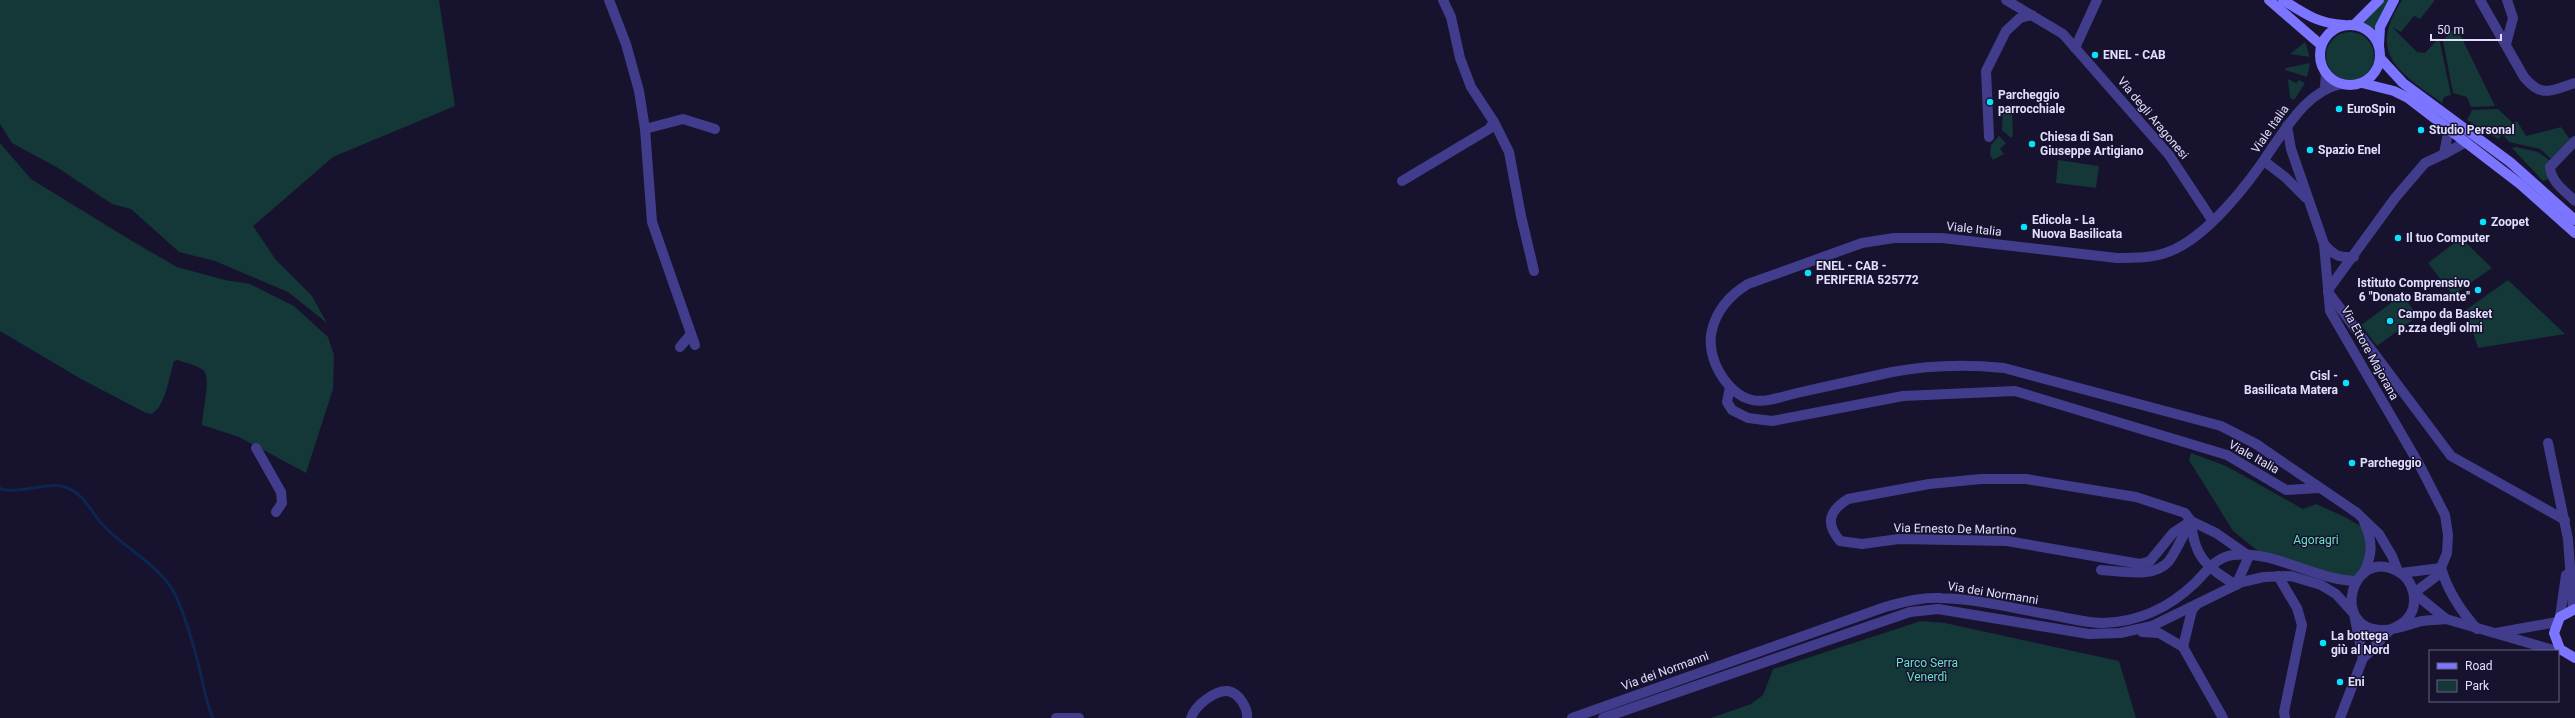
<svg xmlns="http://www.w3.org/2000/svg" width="2575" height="718" font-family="Roboto,sans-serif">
  <rect width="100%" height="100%" fill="#17122d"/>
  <!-- green -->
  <g fill="#143737">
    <path d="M0,0H439L455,106L333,157L253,226L276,260L312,296L327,323L288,292L215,261L179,252L131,209L112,204L58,168L12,143L0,124Z"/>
    <path d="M2384,0H2390L2373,33L2361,24Z"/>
    <path d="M2402,0H2435L2420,19L2414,16L2401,32L2392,27L2417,52L2425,53L2439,38L2451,95L2444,97L2442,103C2401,73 2366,55 2402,0Z"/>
    <path d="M2456,26L2495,106L2471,107L2467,97L2453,93L2443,41Z"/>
    <circle cx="2350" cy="56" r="24"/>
    <path d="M2305,42L2310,57L2290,54Z"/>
    <path d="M2310,63L2307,77L2285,70L2286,68Z"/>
    <path d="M2288,79L2296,83L2299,80L2305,83L2294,100L2290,98Z"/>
    <path d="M2003,105L2012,111L2013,136L2011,138L2002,130Z"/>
    <path d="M2498,109L2513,123L2517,121L2526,136L2561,127L2570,139L2551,159L2540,149L2509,142L2503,135L2498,139L2467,120L2472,110Z"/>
    <path d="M1999,136L2006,143L2000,149L2004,154L1993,160L1990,155L1991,145Z"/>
    <path d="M0,143L31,179L132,241L177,267L225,280L250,284L294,306L328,337L334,355L333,389L306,473L239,437L202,425C202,412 211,379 204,371C199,366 185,363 178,360L174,361C169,377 166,405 152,414L146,413L81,379L0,331Z"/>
    <path d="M2516,147L2538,152L2552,162L2546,168L2548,179L2543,181L2512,148Z"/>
    <path d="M2058,160L2099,166L2096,188L2056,183Z"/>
    <path d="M2461,238L2492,268L2453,295L2428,263Z"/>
    <path d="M2508,280L2565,334L2478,348L2466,310Z"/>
    <path d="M2402,295L2418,316L2377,346L2361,325Z"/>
    <path d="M2191,453L2226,466L2303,509L2316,504L2345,517L2369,531L2372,546L2356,581L2268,559L2233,531L2189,460Z"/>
    <path d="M1921,621L1945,623L2119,661L2136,718H1711L1751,704L1763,695L1773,669Z"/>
  </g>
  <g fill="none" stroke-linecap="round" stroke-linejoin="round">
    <!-- stream -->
    <path stroke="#0d2551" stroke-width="3" d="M0,488C14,496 48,481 65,487C85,494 90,511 103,525C125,549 159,564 175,594C185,615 192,640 198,663C203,682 205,700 213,718"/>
    <!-- street -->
    <g stroke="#413d8c" stroke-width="10">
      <path d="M609,0L626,44L639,91L645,129L652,222L695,345"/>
      <path d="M1443,0L1451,17L1460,58L1471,87L1494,122L1509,152L1521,216L1534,271"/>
      <path d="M2006,0L2063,34L2169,155L2212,220"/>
      <path d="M2480,0L2524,77C2542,99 2551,90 2575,83"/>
      <path d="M2506,44L2513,18L2507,0"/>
      <path d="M2075,48L2097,0"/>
      <path d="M2341,84C2308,92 2291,121 2272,148C2250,182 2207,238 2168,252C2152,258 2135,258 2117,258L1942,238H1894L1862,243L1748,284C1730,295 1717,309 1712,330C1705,356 1726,394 1752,400C1766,403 1784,396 1797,393C1829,386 1860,379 1892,372C1929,365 1967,364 2004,368L2221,426L2256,444L2357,513L2379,534L2392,556L2398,571"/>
      <path d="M2325,88L2326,73"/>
      <path d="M2287,126L2291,149L2324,244L2330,311L2420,466L2445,515L2448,535L2447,553L2438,575L2414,593L2446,619L2557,651"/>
      <path d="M2449,128L2444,154L2466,142"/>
      <path d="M645,129L683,119L715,129"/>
      <path d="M1989,137L1986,71L2006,31L2020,18L2032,15"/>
      <path d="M2575,141L2550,167C2551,182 2565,191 2575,201"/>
      <path d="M2264,161L2285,177L2306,198"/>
      <path d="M1402,181L1489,129L1494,122"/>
      <path d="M2324,244C2333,255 2339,258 2354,257"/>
      <path d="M2328,290L2395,198L2425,163L2444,154"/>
      <path d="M2328,292L2451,456L2565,520"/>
      <path d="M680,347L691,334"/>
      <path d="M1730,387L1727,402L1732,410L1748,418L1772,421L1903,396L2015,391L2227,455L2286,490L2319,488"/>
      <path d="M2548,443L2568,539L2573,609"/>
      <path d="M256,448L281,492L282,503L276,512"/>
      <path d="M2191,521L2173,533L2150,561L2140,564L2007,541L1899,539L1862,544L1840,541C1825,523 1829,511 1848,499L1929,484L1981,479H2026L2136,497L2185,513L2191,521L2216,533L2249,556"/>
      <path d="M2191,521C2194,558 2207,567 2236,585"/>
      <path d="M2441,568C2448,592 2460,610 2477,629"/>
      <path d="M2101,570C2122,571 2154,579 2169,561C2177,550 2183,535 2190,523"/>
      <path d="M2401,573L2441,568"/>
      <path d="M2363,574C2373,555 2373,541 2364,522"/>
      <path d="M2278,576L2297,608L2302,625L2284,712L2285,718"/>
      <path d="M2236,585L2249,556"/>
      <path d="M2560,617L2566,575"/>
      <path d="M2142,632L2159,633L2183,647L2192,610L2197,604"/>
      <path d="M2496,633L2557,622"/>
      <path d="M2183,647L2223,718"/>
      <path d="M2363,658C2372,650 2380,640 2388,632C2393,627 2401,626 2406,620C2420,606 2415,580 2397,571C2351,547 2331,628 2380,630C2395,631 2408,624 2422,621C2430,620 2438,620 2446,619"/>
      <path d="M1056,718H1079"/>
      <path d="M1191,718C1195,706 1214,690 1228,691C1239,693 1248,708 1247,718"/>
      <path d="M1572,718L1885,607C1903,602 1922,597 1941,598C1978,599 2016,609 2052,615C2068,618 2086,623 2103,623C2138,622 2169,608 2195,583C2206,572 2216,557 2233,555C2274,550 2315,580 2356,581"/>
      <path d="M1603,718L1910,612L1938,609L2089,634L2120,633L2152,626L2242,582L2264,577L2291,576L2321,585L2336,594L2354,614L2363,658L2340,718"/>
    </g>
    <!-- secondary -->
    <g stroke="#7b75ff" stroke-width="10">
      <path d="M2269,0L2321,45"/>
      <path d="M2283,0C2305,14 2317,23 2344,25"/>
      <path d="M2354,25L2379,0"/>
      <circle cx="2350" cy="55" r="30"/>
      <path d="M2379,45L2380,27L2394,0"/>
      <path d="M2380,58L2403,83L2510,162L2575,220"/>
      <path d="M2362,83L2394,91L2408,98L2520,184L2575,233"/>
      <path d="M2575,609L2560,617L2554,633L2560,649L2575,658"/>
    </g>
  </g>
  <!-- markers -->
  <g fill="#0ae1ff" stroke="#17122d" stroke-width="1.5">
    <circle cx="2095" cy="55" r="4"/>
    <circle cx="1990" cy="102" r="4"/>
    <circle cx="2339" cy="109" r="4"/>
    <circle cx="2421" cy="130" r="4"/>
    <circle cx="2032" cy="144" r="4"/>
    <circle cx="2310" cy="150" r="4"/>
    <circle cx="2483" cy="222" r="4"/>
    <circle cx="2024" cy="227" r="4"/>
    <circle cx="2398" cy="238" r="4"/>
    <circle cx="1808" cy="273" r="4"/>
    <circle cx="2478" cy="290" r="4"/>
    <circle cx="2390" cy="321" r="4"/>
    <circle cx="2346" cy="383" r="4"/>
    <circle cx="2352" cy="463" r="4"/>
    <circle cx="2323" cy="643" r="4"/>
    <circle cx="2340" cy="682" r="4"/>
  </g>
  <g text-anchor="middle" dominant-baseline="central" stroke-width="3" stroke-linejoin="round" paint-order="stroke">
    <!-- poi labels -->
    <g font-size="12" font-weight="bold" fill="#e2deff" stroke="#17122d" text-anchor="start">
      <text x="2103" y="55">ENEL - CAB</text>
      <text x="1998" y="95">Parcheggio<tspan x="1998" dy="14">parrocchiale</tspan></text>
      <text x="2347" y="109">EuroSpin</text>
      <text x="2429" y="130">Studio Personal</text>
      <text x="2040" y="137">Chiesa di San<tspan x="2040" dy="14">Giuseppe Artigiano</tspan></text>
      <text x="2318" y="150">Spazio Enel</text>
      <text x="2032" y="220">Edicola - La<tspan x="2032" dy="14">Nuova Basilicata</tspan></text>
      <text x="2491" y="222">Zoopet</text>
      <text x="2406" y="238">Il tuo Computer</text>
      <text x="1816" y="266">ENEL - CAB -<tspan x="1816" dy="14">PERIFERIA 525772</tspan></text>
      <text x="2470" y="283" text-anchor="end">Istituto Comprensivo<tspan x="2470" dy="14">6 "Donato Bramante"</tspan></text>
      <text x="2398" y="314">Campo da Basket<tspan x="2398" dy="14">p.zza degli olmi</tspan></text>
      <text x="2338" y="376" text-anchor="end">Cisl -<tspan x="2338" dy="14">Basilicata Matera</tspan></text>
      <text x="2360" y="463">Parcheggio</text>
      <text x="2331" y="636">La bottega<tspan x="2331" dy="14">giù al Nord</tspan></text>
      <text x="2348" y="682">Eni</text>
    </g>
    <!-- street labels -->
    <g font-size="12" fill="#e2deff" stroke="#17122d">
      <text transform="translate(2153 118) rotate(50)">Via degli Aragonesi</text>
      <text transform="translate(2270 129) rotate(-55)">Viale Italia</text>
      <text transform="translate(1974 229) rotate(6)">Viale Italia</text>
      <text transform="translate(2370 353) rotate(61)">Via Ettore Majorana</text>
      <text transform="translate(2254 457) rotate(29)">Viale Italia</text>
      <text transform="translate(1955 529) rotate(1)">Via Ernesto De Martino</text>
      <text transform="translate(1993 593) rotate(9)">Via dei Normanni</text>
      <text transform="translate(1665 671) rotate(-20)">Via dei Normanni</text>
    </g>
    <!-- park labels -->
    <g font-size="12" fill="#67e2c6" stroke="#17122d">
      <text x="2316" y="540">Agoragri</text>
      <text x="1927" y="663">Parco Serra<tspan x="1927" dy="14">Venerdì</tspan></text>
    </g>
  </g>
  <!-- legend -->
  <rect x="2429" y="650" width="130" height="52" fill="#17122d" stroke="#686481"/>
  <rect x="2437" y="663" width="20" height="6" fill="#7b75ff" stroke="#686481"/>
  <text x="2465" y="670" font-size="12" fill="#e2deff">Road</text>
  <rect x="2437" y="680" width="20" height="12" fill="#143737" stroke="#686481"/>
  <text x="2465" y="690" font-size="12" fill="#e2deff">Park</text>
  <!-- scale -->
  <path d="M2431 34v6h70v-6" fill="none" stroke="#e2deff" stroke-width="2"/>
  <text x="2437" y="34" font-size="12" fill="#e2deff" stroke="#17122d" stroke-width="3" paint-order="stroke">50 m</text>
</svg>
